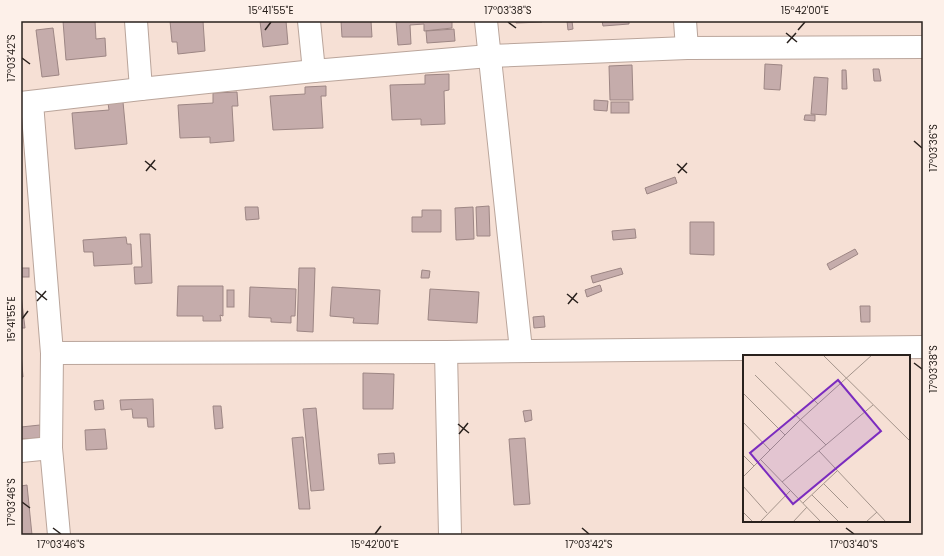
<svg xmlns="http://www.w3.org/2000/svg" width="944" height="556" font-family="Poppins,sans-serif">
  <rect width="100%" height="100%" fill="#f6e0d5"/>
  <!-- building -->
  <g fill="#c5acab" stroke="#9d8684">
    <path d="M63,21H95L96,39L105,38L106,56L66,60Z"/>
    <path d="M170,21H203L205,51L178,54L177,42H172Z"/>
    <path d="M260,21H286L288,44L263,47Z"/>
    <path d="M341,21H371L372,37H342Z"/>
    <path d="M396,21H452V28L424,31V24L410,25L411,44L398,45Z"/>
    <path d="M516,21H542V22L516,23Z"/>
    <path d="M567,21H572L573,29L568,30Z"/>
    <path d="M602,21H629V24L603,26Z"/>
    <path d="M53,28L59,75L42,77L36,30Z"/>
    <path d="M454,29L455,41L427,43L426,31Z"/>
    <path d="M765,64L782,65L780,90L764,89Z"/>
    <path d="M632,65L633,100H610L609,66Z"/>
    <path d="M873,69H879L881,81H874Z"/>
    <path d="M842,70H846L847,89H842Z"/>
    <path d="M449,74V90L444,91L445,124L421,125V119L392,120L390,85L425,84V75Z"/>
    <path d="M814,77L828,78L826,115L811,114Z"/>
    <path d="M326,86V96H321L323,128L273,130L270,96L305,94V87Z"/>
    <path d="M237,92L238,106H232L234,141L210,143V137L180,138L178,105L213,103V93Z"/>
    <path d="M594,100L608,101L607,111L594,110Z"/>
    <path d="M123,102L127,144L75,149L72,113L109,110L108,103Z"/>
    <rect x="611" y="102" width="18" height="11"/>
    <path d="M805,115H815V121L804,120Z"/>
    <path d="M675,177L677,183L647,194L645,188Z"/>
    <path d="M489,206L490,236H477L476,207Z"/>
    <path d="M245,207H258L259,219L246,220Z"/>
    <path d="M473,207L474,239L456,240L455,208Z"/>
    <path d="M422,210H441V232H412V217H422Z"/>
    <path d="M690,222H714V255L690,254Z"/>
    <path d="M635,229L636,238L613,240L612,231Z"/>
    <path d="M140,234H150L152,283L135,284L134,267H142Z"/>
    <path d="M126,237L127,244H131L132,264L94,266L93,252H84L83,240Z"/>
    <path d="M855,249L858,254L830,270L827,264Z"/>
    <rect x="21" y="268" width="8" height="9"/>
    <path d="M299,268H315L313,332L297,331Z"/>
    <path d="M621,268L623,274L593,283L591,276Z"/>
    <path d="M422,270L430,271L429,278H421Z"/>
    <path d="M600,285L602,291L587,297L585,290Z"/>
    <path d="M178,286H223V316L220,315L221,321H203V316H177Z"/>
    <path d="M250,287L296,289L295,316H291V323L271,322V318L249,317Z"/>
    <path d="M332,287L380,290L378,324L353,323L354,318L330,316Z"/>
    <path d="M430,289L479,292L477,323L428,320Z"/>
    <rect x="227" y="290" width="7" height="17"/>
    <path d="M21,295L25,328H21Z"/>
    <path d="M860,306H870V322H861Z"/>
    <path d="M544,316L545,327L534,328L533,317Z"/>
    <path d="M21,353L23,377H21Z"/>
    <path d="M363,373L394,374L393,409H363Z"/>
    <path d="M153,399L154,427H148L147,418H133L132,409L121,410L120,400Z"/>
    <path d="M103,400L104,409L95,410L94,401Z"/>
    <path d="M213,406H221L223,428L215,429Z"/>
    <path d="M316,408L324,490L311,491L303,409Z"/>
    <path d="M531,410L532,420L525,422L523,411Z"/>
    <path d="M40,425L41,438L21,439V427Z"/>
    <path d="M105,429L107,449L86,450L85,430Z"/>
    <path d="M303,437L310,509H299L292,438Z"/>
    <path d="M525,438L530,504L514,505L509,439Z"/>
    <path d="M394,453L395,463L379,464L378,454Z"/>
    <path d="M27,485L32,535H21V486Z"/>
  </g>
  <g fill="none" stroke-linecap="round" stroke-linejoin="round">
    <!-- minor casing -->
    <g stroke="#baa59b" stroke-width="24">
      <g id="minor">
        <path d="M136,21L141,89"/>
        <path d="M309,21L314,71"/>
        <path d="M486,21L521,350"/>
        <path d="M685,21L687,48"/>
        <path d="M21,103L141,89L314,71L489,56L687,48L923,47"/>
        <path d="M32,103L52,353L51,448L59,535"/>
        <path d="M446,352L450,535"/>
        <path d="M52,353L446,352L923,347"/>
        <path d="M21,451L51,448"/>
      </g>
    </g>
    <!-- minor -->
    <use href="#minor" stroke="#fff" stroke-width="22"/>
  </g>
  <!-- ticks -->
  <path fill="none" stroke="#29211d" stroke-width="1.5" d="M508,22L516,28M265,30L271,22M798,30L805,22M786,33L797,42M787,43L796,33M22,58L30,64M914,141L922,148M145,161L156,170M677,164L687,173M146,171L155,160M678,173L687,163M36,291L47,300M567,294L578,303M37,301L46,291M568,304L577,293M22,319L28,311M914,363L922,369M458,424L469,433M459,434L468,423M22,502L30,508M53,528L61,534M582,528L589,534M846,528L854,534M375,534L381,526"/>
  <!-- overview -->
  <g transform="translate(743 355)">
    <rect width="167" height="167" fill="#f6e0d5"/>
    <path fill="none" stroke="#a4948b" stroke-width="1" d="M80,0L167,86M32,7L75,49M12,20L83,90M0,38L42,80M0,67L27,95M76,96L143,167M0,100L11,111L57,65L129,0M18,105L78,167M0,122L11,111M39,127L130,50M81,129L105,153M0,131L24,158M69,140L95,166M60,148L94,116M0,157L10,167M17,167L47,136M50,167L64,152M123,167L134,157"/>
    <path fill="#7b2cbf" fill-opacity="0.15" stroke="#7b2cbf" stroke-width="2" d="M95,25L138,76L50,149L7,98Z"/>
    <rect width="167" height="167" fill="none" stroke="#29211d" stroke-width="2"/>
  </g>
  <!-- border -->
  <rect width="944" height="556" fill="none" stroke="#fdf0e9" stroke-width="44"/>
  <rect x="22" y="22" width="900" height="512" fill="none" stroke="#29211d" stroke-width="1.5"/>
  <g font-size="10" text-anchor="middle" fill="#29211d">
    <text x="271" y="14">15°41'55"E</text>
    <text x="508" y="14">17°03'38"S</text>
    <text x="805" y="14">15°42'00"E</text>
    <text transform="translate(11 58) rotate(-90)" y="4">17°03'42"S</text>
    <text transform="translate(933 148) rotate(-90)" y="4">17°03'36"S</text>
    <text transform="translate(11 319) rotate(-90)" y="4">15°41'55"E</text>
    <text transform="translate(933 369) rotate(-90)" y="4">17°03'38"S</text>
    <text transform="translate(11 502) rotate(-90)" y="4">17°03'46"S</text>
    <text x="61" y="548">17°03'46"S</text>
    <text x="375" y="548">15°42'00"E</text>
    <text x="589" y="548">17°03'42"S</text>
    <text x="854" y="548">17°03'40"S</text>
  </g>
</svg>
